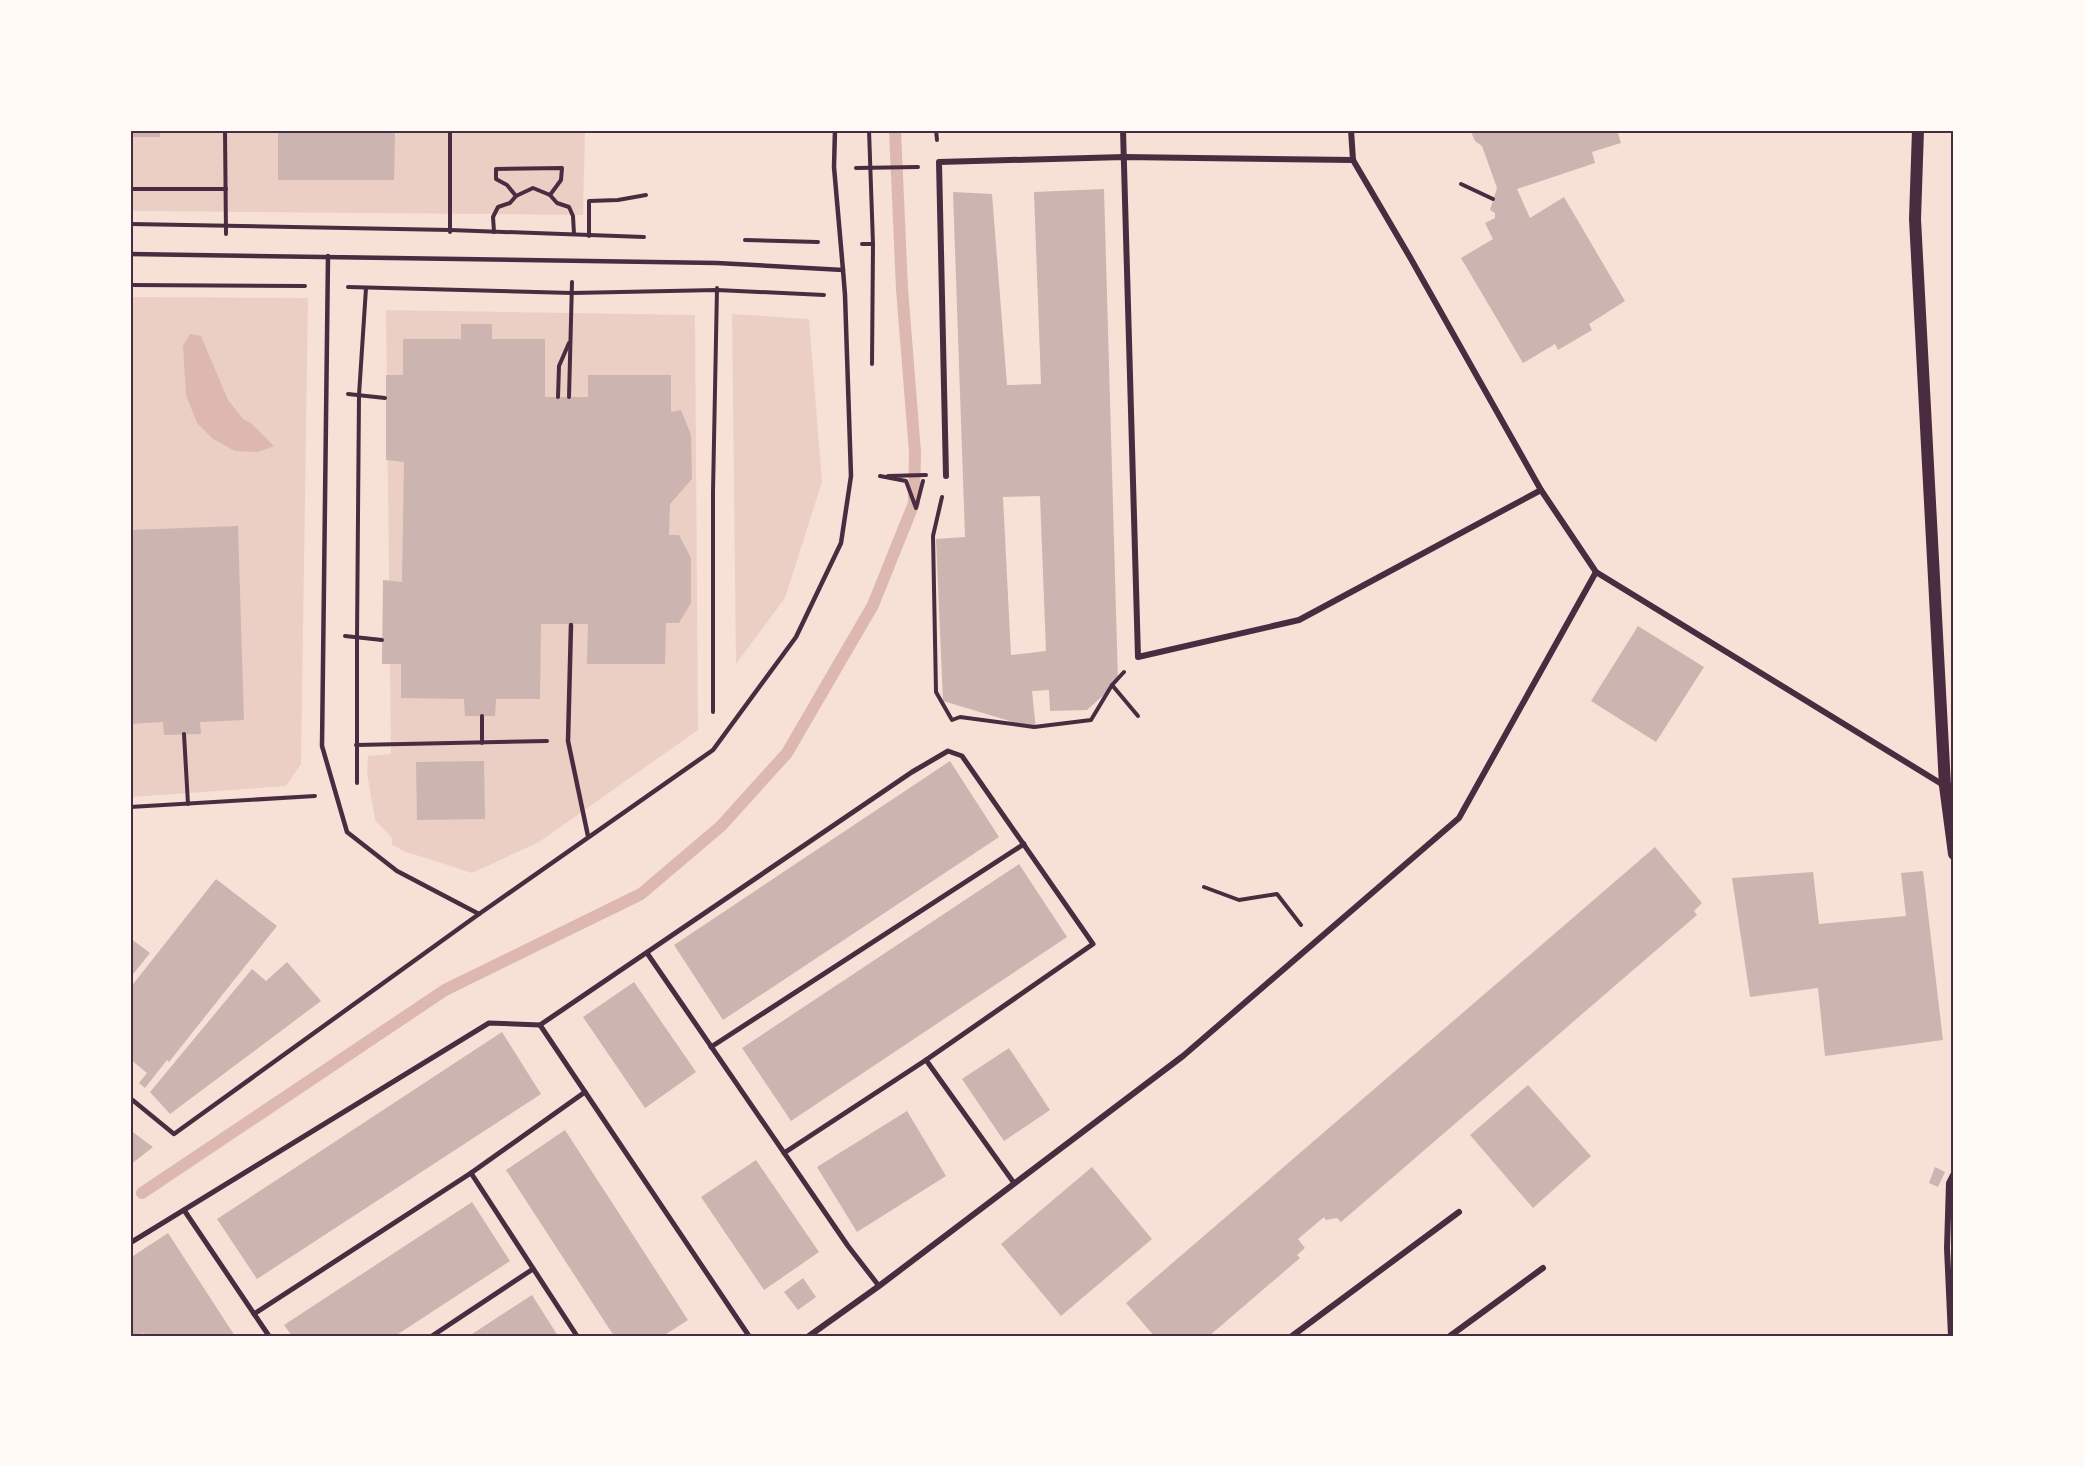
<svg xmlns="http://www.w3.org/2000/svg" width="2084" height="1467" font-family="Overpass,sans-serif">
  <rect width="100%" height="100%" fill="#f7e1d7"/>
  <!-- green -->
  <g fill="#ebcfc5">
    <path d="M130,131H585L583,215L131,211Z"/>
    <path d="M131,297L308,298L301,764L286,786L131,797Z"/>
    <path d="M386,310L695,315L698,730L539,842L472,873C451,866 430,859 409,853C403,852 398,847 392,845V838L375,820L367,773L368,756L391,754Z"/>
    <path d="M732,314L809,319L822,482L785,598L736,664Z"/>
  </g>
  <!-- water -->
  <path fill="#dcb8b0" d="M190,334L201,336L228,400L243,419L252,424L274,446L258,452L235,451L213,439L197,423L186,395L183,346Z"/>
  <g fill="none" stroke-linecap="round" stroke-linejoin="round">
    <!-- stream -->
    <path stroke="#dcb8b0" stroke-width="12" d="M142,1193L445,990L641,894L721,826L787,753L873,605L914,503L915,452L902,289L895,130"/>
  </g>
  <!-- building -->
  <g fill="#ccb4b1" fill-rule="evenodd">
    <rect x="130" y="130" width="30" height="7"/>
    <path d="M278,130H395L394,180H278Z"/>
    <path d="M1470,130H1617L1621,143L1592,152L1595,163L1517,189L1530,218L1564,197L1625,301L1589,324L1592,330L1558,350L1555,344L1523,363L1461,258L1493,239L1485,223L1495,218V213L1490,210L1497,188L1482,146L1475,141Z"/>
    <path d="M1104,189L1118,682L1087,710L1050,711L1049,690L1032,691L1036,729L943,701L936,539L965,537L953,192L992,194L1007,385L1041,384L1034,192ZM1040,496L1046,651L1011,655L1003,497Z"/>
    <path d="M461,324H492V339H545V397H588V375H671V412L681,410L691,435L692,479L670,504L669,535H679L691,558V603L679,623H666L665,664H587L588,624H541L540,699H496L495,716H465L464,699L401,698V664H382L383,580L402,582L404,462L386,460V375H403V339H461Z"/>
    <path d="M238,526L244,720L200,722L201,734L164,735L163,722L130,724V530Z"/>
    <path d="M1638,626L1704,667L1656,742L1591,701Z"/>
    <path d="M484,761L485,819L417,820L416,762Z"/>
    <path d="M950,761L999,837L723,1020L674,945Z"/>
    <path d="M1655,847L1702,903L1694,911L1697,915L1341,1222L1337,1218L1326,1220L1324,1217L1298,1239L1305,1248L1297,1255L1300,1258L1209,1336H1154L1126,1303Z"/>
    <path d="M1019,864L1067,937L791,1121L742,1048Z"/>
    <path d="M1923,871L1943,1040L1825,1056L1818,988L1750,997L1732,878L1813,872L1819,924L1906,916L1901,873Z"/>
    <path d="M216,879L277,926L169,1062L167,1060L145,1088L139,1083L147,1073L130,1059V988Z"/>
    <path d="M130,938L150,953L130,978Z"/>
    <path d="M287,962L321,1001L170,1114L150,1092L252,969L266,981Z"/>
    <path d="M634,982L696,1072L645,1108L583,1017Z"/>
    <path d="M502,1032L541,1094L257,1279L217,1219Z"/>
    <path d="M1009,1048L1050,1110L1004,1141L962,1079Z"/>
    <path d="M1528,1085L1591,1156L1533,1208L1470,1135Z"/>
    <path d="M907,1111L946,1176L857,1232L817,1167Z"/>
    <path d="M130,1130L153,1147L130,1165Z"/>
    <path d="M565,1130L688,1320L663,1336H614L506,1170Z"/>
    <path d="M756,1160L819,1252L764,1290L701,1197Z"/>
    <path d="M1092,1167L1152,1239L1061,1316L1001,1244Z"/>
    <path d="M1935,1167L1945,1172L1938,1187L1929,1183Z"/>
    <path d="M472,1202L510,1261L395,1336H292L284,1325Z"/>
    <path d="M168,1233L235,1336H146L144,1333L139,1336H130V1258Z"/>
    <path d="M803,1278L816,1297L798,1310L784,1292Z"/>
    <path d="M532,1295L558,1336H469Z"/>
  </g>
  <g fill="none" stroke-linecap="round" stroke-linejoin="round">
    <!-- path -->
    <g stroke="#4a2c40" stroke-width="4">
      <path d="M225,130L226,234"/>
      <path d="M869,130L873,244L872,364"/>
      <path d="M936,130L937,140"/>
      <path d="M856,168L918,167"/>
      <path d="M1461,184L1493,199"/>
      <path d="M130,189H226"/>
      <path d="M516,196L533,188L550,195"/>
      <path d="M130,224L450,230L644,237"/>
      <path d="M450,232V130"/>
      <path d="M494,232L493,217L498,207L510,203L516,196L507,185L496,179V169L562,168L561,180L550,195L557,203L569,207L573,216L574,234"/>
      <path d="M589,236V201L618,200L646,195"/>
      <path d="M745,240L818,242"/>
      <path d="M862,244H873"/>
      <path d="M130,285L305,286"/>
      <path d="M348,287L572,293L717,290L824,295"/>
      <path d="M348,394L385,398"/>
      <path d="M558,397L559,366L569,343"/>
      <path d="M569,397L572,282"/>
      <path d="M880,476L906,481L916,508L923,481"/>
      <path d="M888,476L926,475"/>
      <path d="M942,497L933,536L936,692L952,720L960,717L1034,727L1091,720L1112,685L1124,672"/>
      <path d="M345,636L382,640"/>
      <path d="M1112,685L1138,716"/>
      <path d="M713,712V492L717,288"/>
      <path d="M482,716V743"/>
      <path d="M184,734L188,804"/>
      <path d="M356,745L547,741"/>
      <path d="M357,783V637L359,395L366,288"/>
      <path d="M130,807L315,796"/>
      <path d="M1204,887L1239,900L1277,894L1301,925"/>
    </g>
    <!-- service -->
    <g stroke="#4a2c40" stroke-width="4.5">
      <path d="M130,254L717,263L843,270L834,167L835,130"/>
      <path d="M328,256L322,746L347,832L397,871L479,914L713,750L796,637L841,543L851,476L845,295L843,270"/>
      <path d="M571,625L568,741L588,836"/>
      <path d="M130,1098L174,1134L479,914"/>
    </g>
    <!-- pedestrian -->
    <g stroke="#4a2c40" stroke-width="5">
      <path d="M647,953L848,1246L879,1286"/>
      <path d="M540,1025L749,1336"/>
      <path d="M711,1047L1024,844"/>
      <path d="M926,1060L1014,1183"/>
      <path d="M471,1173L577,1336"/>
      <path d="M184,1210L269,1336"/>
      <path d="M130,1243L489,1023L540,1025L912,772L948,751L962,756L1093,944L926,1060L784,1153"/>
      <path d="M254,1314L471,1173L585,1092"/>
      <path d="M432,1336L533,1269"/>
    </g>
    <!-- minor -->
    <g stroke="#4a2c40" stroke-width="6">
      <path d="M1123,130L1138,657L1299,620L1541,490"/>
      <path d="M1351,130L1353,160L1411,259L1541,490L1596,572L1945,786H1954"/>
      <path d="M946,476L939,162L1124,157L1353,160"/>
      <path d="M809,1336L879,1286L1183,1056L1459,818L1596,572"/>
      <path d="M1292,1336L1459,1212"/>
      <path d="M1450,1336L1543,1268"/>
      <path d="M1951,1336L1947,1248L1949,1183L1954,1173"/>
    </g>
    <!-- secondary -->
    <path stroke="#4a2c40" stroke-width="12" d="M1918,130L1915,219L1945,786L1954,854"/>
  </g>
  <!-- border -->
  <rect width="2084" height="1467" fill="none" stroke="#fffaf5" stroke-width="264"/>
  <rect x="132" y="132" width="1820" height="1203" fill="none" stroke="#4a2c40" stroke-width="2"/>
</svg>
